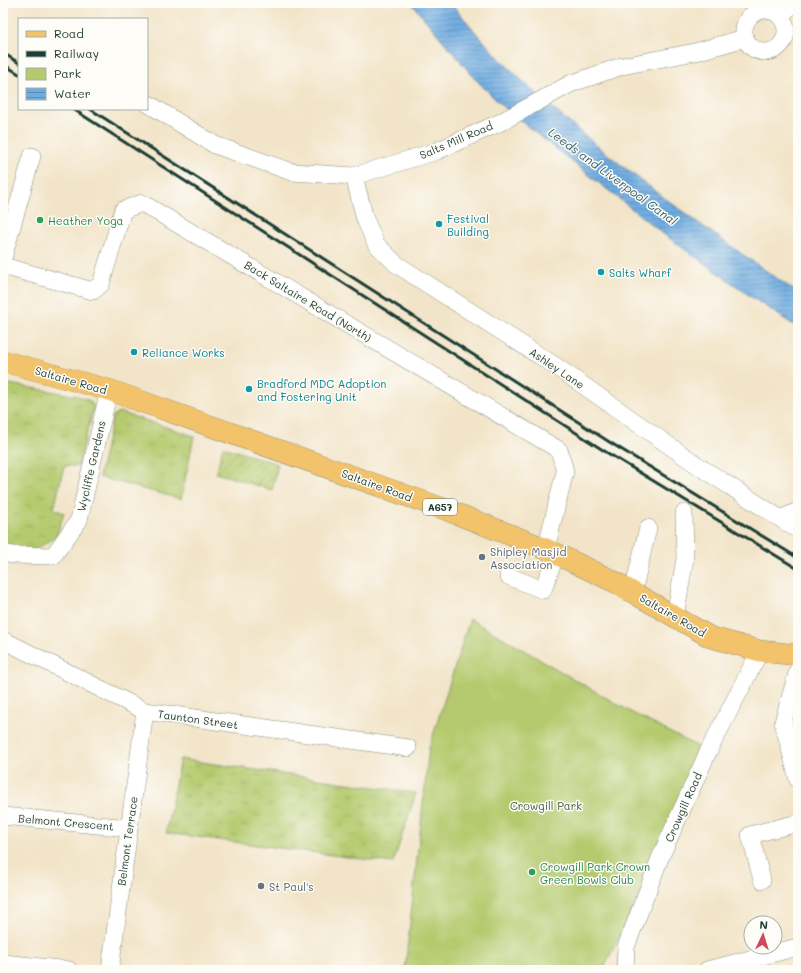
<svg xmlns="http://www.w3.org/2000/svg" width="801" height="973" font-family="Mali,sans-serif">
  <defs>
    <pattern id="grass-tufts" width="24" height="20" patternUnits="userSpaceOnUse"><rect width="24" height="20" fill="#b5ca6e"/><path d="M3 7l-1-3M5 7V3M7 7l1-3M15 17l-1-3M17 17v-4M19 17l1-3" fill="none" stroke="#9bae60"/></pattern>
    <pattern id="garden-furrows" width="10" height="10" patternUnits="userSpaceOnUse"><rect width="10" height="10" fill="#b5ca6e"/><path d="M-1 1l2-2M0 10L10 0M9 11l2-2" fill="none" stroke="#9bae60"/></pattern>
    <pattern id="water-rules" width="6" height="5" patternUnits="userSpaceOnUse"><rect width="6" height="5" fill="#70ace1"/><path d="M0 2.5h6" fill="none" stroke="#5b8db7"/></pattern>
  </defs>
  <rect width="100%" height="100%" fill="#fdfcf7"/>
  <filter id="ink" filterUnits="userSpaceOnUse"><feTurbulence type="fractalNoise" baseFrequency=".025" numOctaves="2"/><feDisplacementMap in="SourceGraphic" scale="8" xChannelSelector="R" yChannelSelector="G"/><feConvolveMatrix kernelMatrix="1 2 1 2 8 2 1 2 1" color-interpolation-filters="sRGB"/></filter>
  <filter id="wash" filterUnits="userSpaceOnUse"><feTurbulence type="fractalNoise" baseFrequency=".012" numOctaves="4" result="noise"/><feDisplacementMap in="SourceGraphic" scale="16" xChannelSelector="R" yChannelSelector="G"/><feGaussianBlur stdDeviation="0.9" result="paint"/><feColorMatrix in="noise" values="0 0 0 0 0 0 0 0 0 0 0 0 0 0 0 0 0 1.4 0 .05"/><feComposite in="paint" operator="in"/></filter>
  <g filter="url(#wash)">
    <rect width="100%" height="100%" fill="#f2e4c8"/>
    <!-- grass -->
    <g fill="url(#grass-tufts)" stroke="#6a8451">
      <path d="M3,383L78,396L90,401L94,407L78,466H64L54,509L64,513L56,537L32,551L3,547Z"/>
      <path d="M119,412L194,436L181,499L99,477L113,416Z"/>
      <path d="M180,759L416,793L393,863L166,833Z"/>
    </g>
    <!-- park -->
    <path fill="#b5ca6e" stroke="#6a8451" d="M470,619L636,715L708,752L603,970H405L429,748Z"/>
    <!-- garden -->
    <path fill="url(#garden-furrows)" stroke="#6a8451" d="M223,447L278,464L272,490L216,473Z"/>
    <!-- water -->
    <path fill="url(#water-rules)" stroke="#48748a" d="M411,3H451C469,24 486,45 505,64C594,151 696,222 798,293V328L750,296L666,236L532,130L499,103L477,81Z"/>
  </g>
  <g filter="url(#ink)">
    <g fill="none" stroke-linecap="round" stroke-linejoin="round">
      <!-- minor casing -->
      <g stroke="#88907e" stroke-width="18">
        <g id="minor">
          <circle cx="765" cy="31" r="21"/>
          <path d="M780,15L795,3"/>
          <path d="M147,103L215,145L292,172L354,176L437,151L501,122L570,84L622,66L695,52L745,38"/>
          <path d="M354,176L365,219L376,244L396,264L557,367L697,465L798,530"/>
          <path d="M3,258L32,156"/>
          <path d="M3,266L93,291L101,284L123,210L142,203L559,450L565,471L546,549"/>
          <path d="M781,519L798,511"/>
          <path d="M3,553L13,555L53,556L79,520L109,390"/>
          <path d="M508,576L543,590L556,554"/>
          <path d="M633,592L648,528"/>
          <path d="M675,616L685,559L684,513"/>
          <path d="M3,640L145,711L408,748"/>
          <path d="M798,670L783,722L798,780"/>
          <path d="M3,816L129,828"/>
          <path d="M762,880L750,835L798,823"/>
          <path d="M3,963L69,970"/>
          <path d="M110,970L145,711"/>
          <path d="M625,970L626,947L660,858L708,752L760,651"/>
          <path d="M707,970L798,947"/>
        </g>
      </g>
      <!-- major casing -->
      <g stroke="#88907e" stroke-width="22">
        <path id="major" d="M3,361L109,390L447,510L546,549L613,581L710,637L760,651L798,655"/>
      </g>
      <!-- minor -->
      <use href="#minor" stroke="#fff" stroke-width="17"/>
      <!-- major -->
      <use href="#major" stroke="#f2c36a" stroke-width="21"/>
      <!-- rail -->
      <g stroke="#1f3d34" stroke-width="3">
        <path d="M3,53L19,63"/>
        <path d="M3,64L19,74"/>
        <path d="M73,109L606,452L798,569"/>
        <path d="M90,109L611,443L798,558"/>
      </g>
    </g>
  </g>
  <!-- markers -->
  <g fill="#2e9e5b" stroke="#fdfcf7" stroke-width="1.5">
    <circle cx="40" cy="220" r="4"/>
    <circle cx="532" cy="872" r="4"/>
  </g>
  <g fill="#0f9aa8" stroke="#fdfcf7" stroke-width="1.5">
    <circle cx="439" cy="224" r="4"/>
    <circle cx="601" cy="272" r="4"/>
    <circle cx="134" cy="352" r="4"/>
    <circle cx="249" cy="389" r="4"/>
  </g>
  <g fill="#6b7280" stroke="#fdfcf7" stroke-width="1.5">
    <circle cx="482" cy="557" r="4"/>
    <circle cx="261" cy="886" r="4"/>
  </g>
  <g text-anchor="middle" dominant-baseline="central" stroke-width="3" stroke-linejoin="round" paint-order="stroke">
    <!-- shield labels -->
    <rect fill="#fdfcf7" stroke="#62766e" stroke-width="1" x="423" y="499" width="34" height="16" rx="3"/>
    <g font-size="10" font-weight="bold" fill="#1f3d34">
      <text x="440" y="507">A657</text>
    </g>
    <!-- street labels -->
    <g font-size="11" fill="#1f3d34" stroke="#fdfcf7">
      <text transform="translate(456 140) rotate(-23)">Salts Mill Road</text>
      <text transform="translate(308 301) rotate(31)">Back Saltaire Road (North)</text>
      <text transform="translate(557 368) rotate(34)">Ashley Lane</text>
      <text transform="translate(71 380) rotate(16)">Saltaire Road</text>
      <text transform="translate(91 466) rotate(-77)">Wycliffe Gardens</text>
      <text transform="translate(377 485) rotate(20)">Saltaire Road</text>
      <text transform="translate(673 615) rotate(30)">Saltaire Road</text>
      <text transform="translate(198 719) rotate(8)">Taunton Street</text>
      <text transform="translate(683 807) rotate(-66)">Crowgill Road</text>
      <text transform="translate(66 822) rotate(5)">Belmont Crescent</text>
      <text transform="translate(127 841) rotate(-82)">Belmont Terrace</text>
    </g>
    <!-- culture labels -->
    <g font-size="11" fill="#0d838f" stroke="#fdfcf7" text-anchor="start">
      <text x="447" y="218">Festival<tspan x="447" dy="13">Building</tspan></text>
      <text x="609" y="272">Salts Wharf</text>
      <text x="142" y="352">Reliance Works</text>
      <text x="257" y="383">Bradford MDC Adoption<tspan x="257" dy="13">and Fostering Unit</tspan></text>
    </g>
    <!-- leisure labels -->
    <g font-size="11" fill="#27864d" stroke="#fdfcf7" text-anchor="start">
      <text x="48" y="220">Heather Yoga</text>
      <text x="540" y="866">Crowgill Park Crown<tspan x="540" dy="13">Green Bowls Club</tspan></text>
    </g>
    <!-- worship labels -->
    <g font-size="11" fill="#5b616d" stroke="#fdfcf7" text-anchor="start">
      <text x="490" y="551">Shipley Masjid<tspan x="490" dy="13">Association</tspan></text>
      <text x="269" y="886">St Paul's</text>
    </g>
    <!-- park labels -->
    <g font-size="11" fill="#446042" stroke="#fdfcf7">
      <text x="546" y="805">Crowgill Park</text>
    </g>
    <!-- water labels -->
    <g font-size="12" font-style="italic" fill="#375e68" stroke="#fdfcf7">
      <text transform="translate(613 176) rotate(36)">Leeds and Liverpool Canal</text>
    </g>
  </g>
  <!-- margin -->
  <rect width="801" height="973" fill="none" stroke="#fdfcf7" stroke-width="16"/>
  <!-- legend -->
  <rect x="18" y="18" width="130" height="92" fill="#fdfcf7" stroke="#a4b0a9"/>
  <rect x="26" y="31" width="20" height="6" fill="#f2c36a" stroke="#a4b0a9"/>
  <text x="54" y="38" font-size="12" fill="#1f3d34">Road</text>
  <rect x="26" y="51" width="20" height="6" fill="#1f3d34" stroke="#a4b0a9"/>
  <text x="54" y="58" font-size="12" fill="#1f3d34">Railway</text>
  <rect x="26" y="68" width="20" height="12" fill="#b5ca6e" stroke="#a4b0a9"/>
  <text x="54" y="78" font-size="12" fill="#1f3d34">Park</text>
  <rect x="26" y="88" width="20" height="12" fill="url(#water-rules)" stroke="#a4b0a9"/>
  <text x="54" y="98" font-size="12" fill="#1f3d34">Water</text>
  <!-- north arrow -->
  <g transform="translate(763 935) rotate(4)"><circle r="19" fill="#fdfcf7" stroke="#a4b0a9"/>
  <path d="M0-3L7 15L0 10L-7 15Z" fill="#d1495b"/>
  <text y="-6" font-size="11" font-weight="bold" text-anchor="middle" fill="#1f3d34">N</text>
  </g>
</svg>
